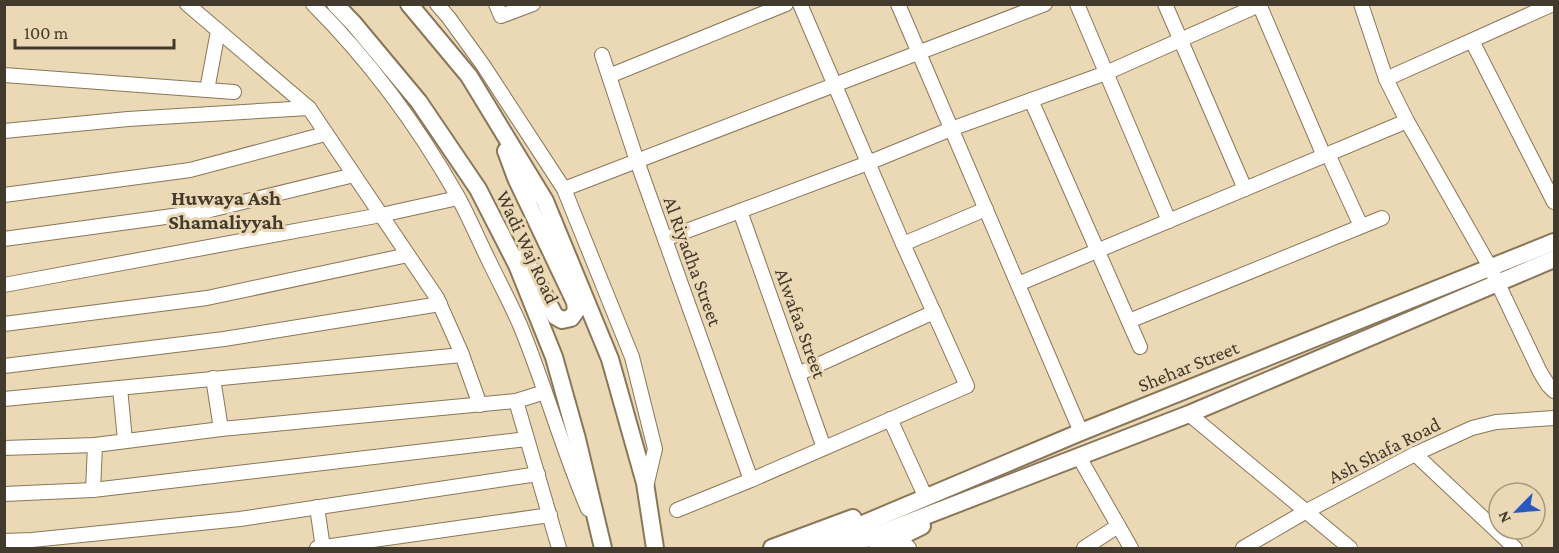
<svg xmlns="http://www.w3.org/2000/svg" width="1559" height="553" font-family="'Crimson Pro',serif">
  <rect width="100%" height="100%" fill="#ebd8b5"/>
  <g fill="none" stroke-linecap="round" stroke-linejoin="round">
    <!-- minor casing -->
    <g stroke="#897757" stroke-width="16">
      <g id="minor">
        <path d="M187,4L309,108L437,298L461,352L480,405"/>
        <path d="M313,4C370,61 419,128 458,197C470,219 479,241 490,263C500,284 511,304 520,325C545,385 562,449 588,509"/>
        <path d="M437,4L449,18L483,65L564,189L632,357L655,449L646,487"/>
        <path d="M496,4L501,16L533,4"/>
        <path d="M898,4L1081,432"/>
        <path d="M1077,4L1169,221"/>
        <path d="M1165,4L1245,189"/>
        <path d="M1259,4L1324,156"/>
        <path d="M1361,4L1386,79L1407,121L1490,267L1540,372L1548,385L1554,391"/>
        <path d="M1472,41L1554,202"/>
        <path d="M602,55L637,161L751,480"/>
        <path d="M4,75L234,92"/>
        <path d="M609,76L786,4"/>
        <path d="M1386,79L1553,4"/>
        <path d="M207,90L218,31"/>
        <path d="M1031,100L1140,347"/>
        <path d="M4,131L128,119L309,108"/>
        <path d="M1328,154L1361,226"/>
        <path d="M564,189L1045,4"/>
        <path d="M4,195L190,170L325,134"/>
        <path d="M740,211L824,448"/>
        <path d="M4,239L202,212L354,175"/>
        <path d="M665,239L868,163L951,129L1106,73L1259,5"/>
        <path d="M903,244L986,209"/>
        <path d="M1018,284L1407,121"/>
        <path d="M4,285L381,215L458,198"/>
        <path d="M1129,321L1382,218"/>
        <path d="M4,324L207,298L408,255"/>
        <path d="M4,366L224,339L440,304"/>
        <path d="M798,374L934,312"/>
        <path d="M213,378L221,429"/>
        <path d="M120,388L125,440"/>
        <path d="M4,399L462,355"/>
        <path d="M516,401L545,392"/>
        <path d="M1189,414L1350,548"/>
        <path d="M890,419L926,498"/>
        <path d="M4,448L95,445L221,429L516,401L559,548"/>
        <path d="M1415,454L1515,548"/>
        <path d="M1079,457L1131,548"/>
        <path d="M93,490L95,445"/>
        <path d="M4,494L93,490L527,439"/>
        <path d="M317,507L323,548"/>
        <path d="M677,510L751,480L967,386L903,244L800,4"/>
        <path d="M899,538L909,548"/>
        <path d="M4,541L32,540L240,519L538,474"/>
        <path d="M317,548L550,515"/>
        <path d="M1084,548L1118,526"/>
        <path d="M1243,548L1305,512L1415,454L1472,428L1496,422L1554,418"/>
      </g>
    </g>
    <!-- major casing -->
    <g stroke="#897757" stroke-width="20">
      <g id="major">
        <path d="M335,4L354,24L419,102L478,189L517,265L554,357L577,439L603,548"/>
        <path d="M409,4L469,76L545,201L610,359L645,483L655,548"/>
        <path d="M506,151L516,178L575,302L576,311L571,318L562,320L555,316L524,257"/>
        <path d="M839,534L1081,432L1554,242"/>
        <path d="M845,547L1189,414L1554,259"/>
        <path d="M772,548L853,518"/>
        <path d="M877,548L922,526"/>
      </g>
    </g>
    <!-- highway casing -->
    <g stroke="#897757" stroke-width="22">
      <g id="highway">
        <path d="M804,548L839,534"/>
        <path d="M842,548L845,547"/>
      </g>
    </g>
    <!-- minor -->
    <use href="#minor" stroke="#fff" stroke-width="14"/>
    <!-- major -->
    <use href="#major" stroke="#fff" stroke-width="16"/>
    <!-- highway -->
    <use href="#highway" stroke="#fff" stroke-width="20"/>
  </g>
  <g text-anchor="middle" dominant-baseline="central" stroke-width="6" stroke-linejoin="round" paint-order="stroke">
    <!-- street labels -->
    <g font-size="20" fill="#423a2c" stroke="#ebd8b5">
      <text transform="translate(528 247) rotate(65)">Wadi Waj Road</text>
      <text transform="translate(693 261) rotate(70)">Al Riyadha Street</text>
      <text transform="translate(801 323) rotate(70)">Alwafaa Street</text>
      <text transform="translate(1188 366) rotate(-22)">Shehar Street</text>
      <text transform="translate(1384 450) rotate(-27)">Ash Shafa Road</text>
    </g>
    <!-- neighbourhood labels -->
    <g font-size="21" font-weight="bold" fill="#423a2c" stroke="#ebd8b5">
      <text x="226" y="198">Huwaya Ash<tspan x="226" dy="24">Shamaliyyah</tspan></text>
    </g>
  </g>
  <!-- border -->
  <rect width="1559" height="553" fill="none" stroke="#423a2c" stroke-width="12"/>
  <!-- north arrow -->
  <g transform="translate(1517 511) rotate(245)"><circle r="28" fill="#ebd8b5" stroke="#a7997e" stroke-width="1.5"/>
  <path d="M0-4.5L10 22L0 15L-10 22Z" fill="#2559c6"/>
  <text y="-9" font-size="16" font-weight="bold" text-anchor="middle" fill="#423a2c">N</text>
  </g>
  <!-- scale -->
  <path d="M15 39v9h159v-9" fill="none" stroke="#423a2c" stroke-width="3"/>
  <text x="24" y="39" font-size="18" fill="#423a2c" stroke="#ebd8b5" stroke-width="4.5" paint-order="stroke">100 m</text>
</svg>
